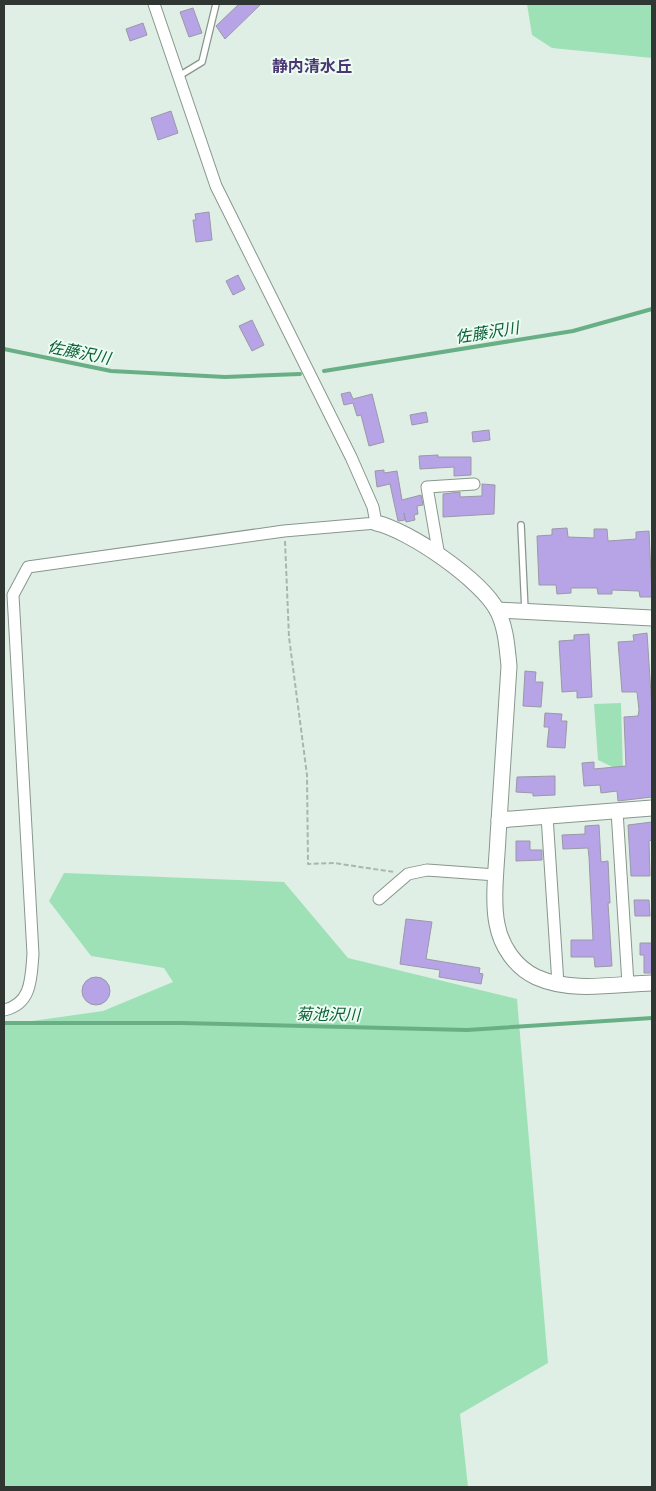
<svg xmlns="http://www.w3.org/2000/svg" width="656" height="1491" font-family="'Noto Sans','Noto Sans JP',sans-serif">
  <rect width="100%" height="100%" fill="#e0efe5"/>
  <!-- green -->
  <g fill="#9fe1b7">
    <path d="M527,4H652V58L552,48L532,35Z"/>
    <path d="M621,703L623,772L598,760L594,704Z"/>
    <path d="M64,873L284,882L348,958L517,999L548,1363L460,1414L468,1487H4V1025L103,1011L173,982L164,968L91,956L49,901Z"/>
  </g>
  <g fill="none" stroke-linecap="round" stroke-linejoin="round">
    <!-- stream -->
    <g stroke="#69af85" stroke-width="4">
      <path d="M4,349L111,371L225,377L300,374"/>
      <path d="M324,371L573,331L652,309"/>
      <path d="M4,1023H181L467,1030L652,1018"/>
    </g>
  </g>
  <!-- building -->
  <g fill="#b6a4e6" stroke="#9b98a7">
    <path d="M239,4H261L225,39L216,26Z"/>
    <path d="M193,8L202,33L189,37L180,12Z"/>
    <path d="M143,23L147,35L130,41L126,29Z"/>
    <path d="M171,111L178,133L158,140L151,118Z"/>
    <path d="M209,212L212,240L196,242L193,220H196L195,214Z"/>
    <path d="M238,275L245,289L233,295L226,281Z"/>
    <path d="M252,320L264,345L252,351L239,326Z"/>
    <path d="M350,392L353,399L372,394L384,442L369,446L361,415L357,416L353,403L344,405L341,394Z"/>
    <path d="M426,412L428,422L412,425L410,415Z"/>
    <path d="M489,430L490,440L473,442L472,432Z"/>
    <path d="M438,455V457H471V475L454,476V467L420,469L419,456Z"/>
    <path d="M384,470V473L397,471L402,500L421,495L423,505L417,506L418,514L414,515L415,520L406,522L404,513L405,520L398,521L390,484L377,487L375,471Z"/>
    <path d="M482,484L495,485L494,514L443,517V494L460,492V497L482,496Z"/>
    <path d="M567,528L568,537L594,538V529H607L608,541L636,539V532L649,531L652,597H640L639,591L612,590V594H598L597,588H571V593L557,594L556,585H539L537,536L552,535V529Z"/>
    <path d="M647,633L652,709V797L618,801L617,791L601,793L600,785L584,786L582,763L594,762V769L626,766L624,717L638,716L639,710L637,692H622L618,642L634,641L633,635Z"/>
    <path d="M589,634L592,697L577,698V691L562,692L559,641L574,640V635Z"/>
    <path d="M525,671L536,672L535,682H543L541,707L523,706Z"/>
    <path d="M545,713L562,714L561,721H567L565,748L547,747L549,727H544Z"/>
    <path d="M555,776V795L533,796V793L516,792L517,777Z"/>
    <path d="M652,822V840L649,841L650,876H631L628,825Z"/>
    <path d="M599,825L601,862L608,861L610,903H608L612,966L595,967L594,957H571V940H593L589,857L588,848L563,849L562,835L585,834V826Z"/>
    <path d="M516,841H530V850H542V860L516,861Z"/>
    <path d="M634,900H649L650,916H635Z"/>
    <path d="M406,919L432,922L426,959L480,968L479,973L483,974L481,984L439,977L440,970L400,964Z"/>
    <path d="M640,943H652V973H644V955H640Z"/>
    <circle cx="96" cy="991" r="14"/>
  </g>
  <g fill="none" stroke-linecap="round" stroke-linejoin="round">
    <!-- service casing -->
    <g stroke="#88978d" stroke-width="8">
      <g id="service">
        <path d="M179,76L202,62L216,4"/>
        <path d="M521,525L525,611"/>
      </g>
    </g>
    <!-- minor casing -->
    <g stroke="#88978d" stroke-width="13">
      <g id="minor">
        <path d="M439,556L427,487L474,484"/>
        <path d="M617,811L628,984"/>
        <path d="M547,816L558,984"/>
        <path d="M379,899L408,874L427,870L496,875"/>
        <path d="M4,1010C32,1004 31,978 33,954L13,595L28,567L284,531L376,523L373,507L351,457L216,186L154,4"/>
      </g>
    </g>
    <!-- tertiary casing -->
    <g stroke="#88978d" stroke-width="17">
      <g id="tertiary">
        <path d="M376,523C409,530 481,580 497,610C506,627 507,647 509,666C505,723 502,780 498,837C497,861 492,900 497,924C501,946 515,967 536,977C571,993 615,984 652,983"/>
        <path d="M497,610L652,618"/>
        <path d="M499,820L652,808"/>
      </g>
    </g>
    <!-- path -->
    <path stroke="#a9b6ad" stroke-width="2" stroke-dasharray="5 2.5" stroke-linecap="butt" d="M285,541L289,637L307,775L308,864L334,863L394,872"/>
    <!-- service -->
    <use href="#service" stroke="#fff" stroke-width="5.5"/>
    <!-- minor -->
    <use href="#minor" stroke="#fff" stroke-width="11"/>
    <!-- tertiary -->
    <use href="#tertiary" stroke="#fff" stroke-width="15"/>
  </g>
  <g text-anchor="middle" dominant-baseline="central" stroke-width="4" stroke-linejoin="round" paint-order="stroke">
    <!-- neighbourhood labels -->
    <g font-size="16" font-weight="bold" fill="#493672" stroke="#edfcf2">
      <text x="312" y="66">静内清水丘</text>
    </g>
    <!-- water labels -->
    <g font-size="16" font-style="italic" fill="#0d6139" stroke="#edfcf2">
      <text transform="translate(487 332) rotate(-9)">佐藤沢川</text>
      <text transform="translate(79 352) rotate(11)">佐藤沢川</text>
      <text transform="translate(328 1014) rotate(1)">菊池沢川</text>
    </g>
  </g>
  <!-- border -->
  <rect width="656" height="1491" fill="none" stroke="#303632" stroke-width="10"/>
</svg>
